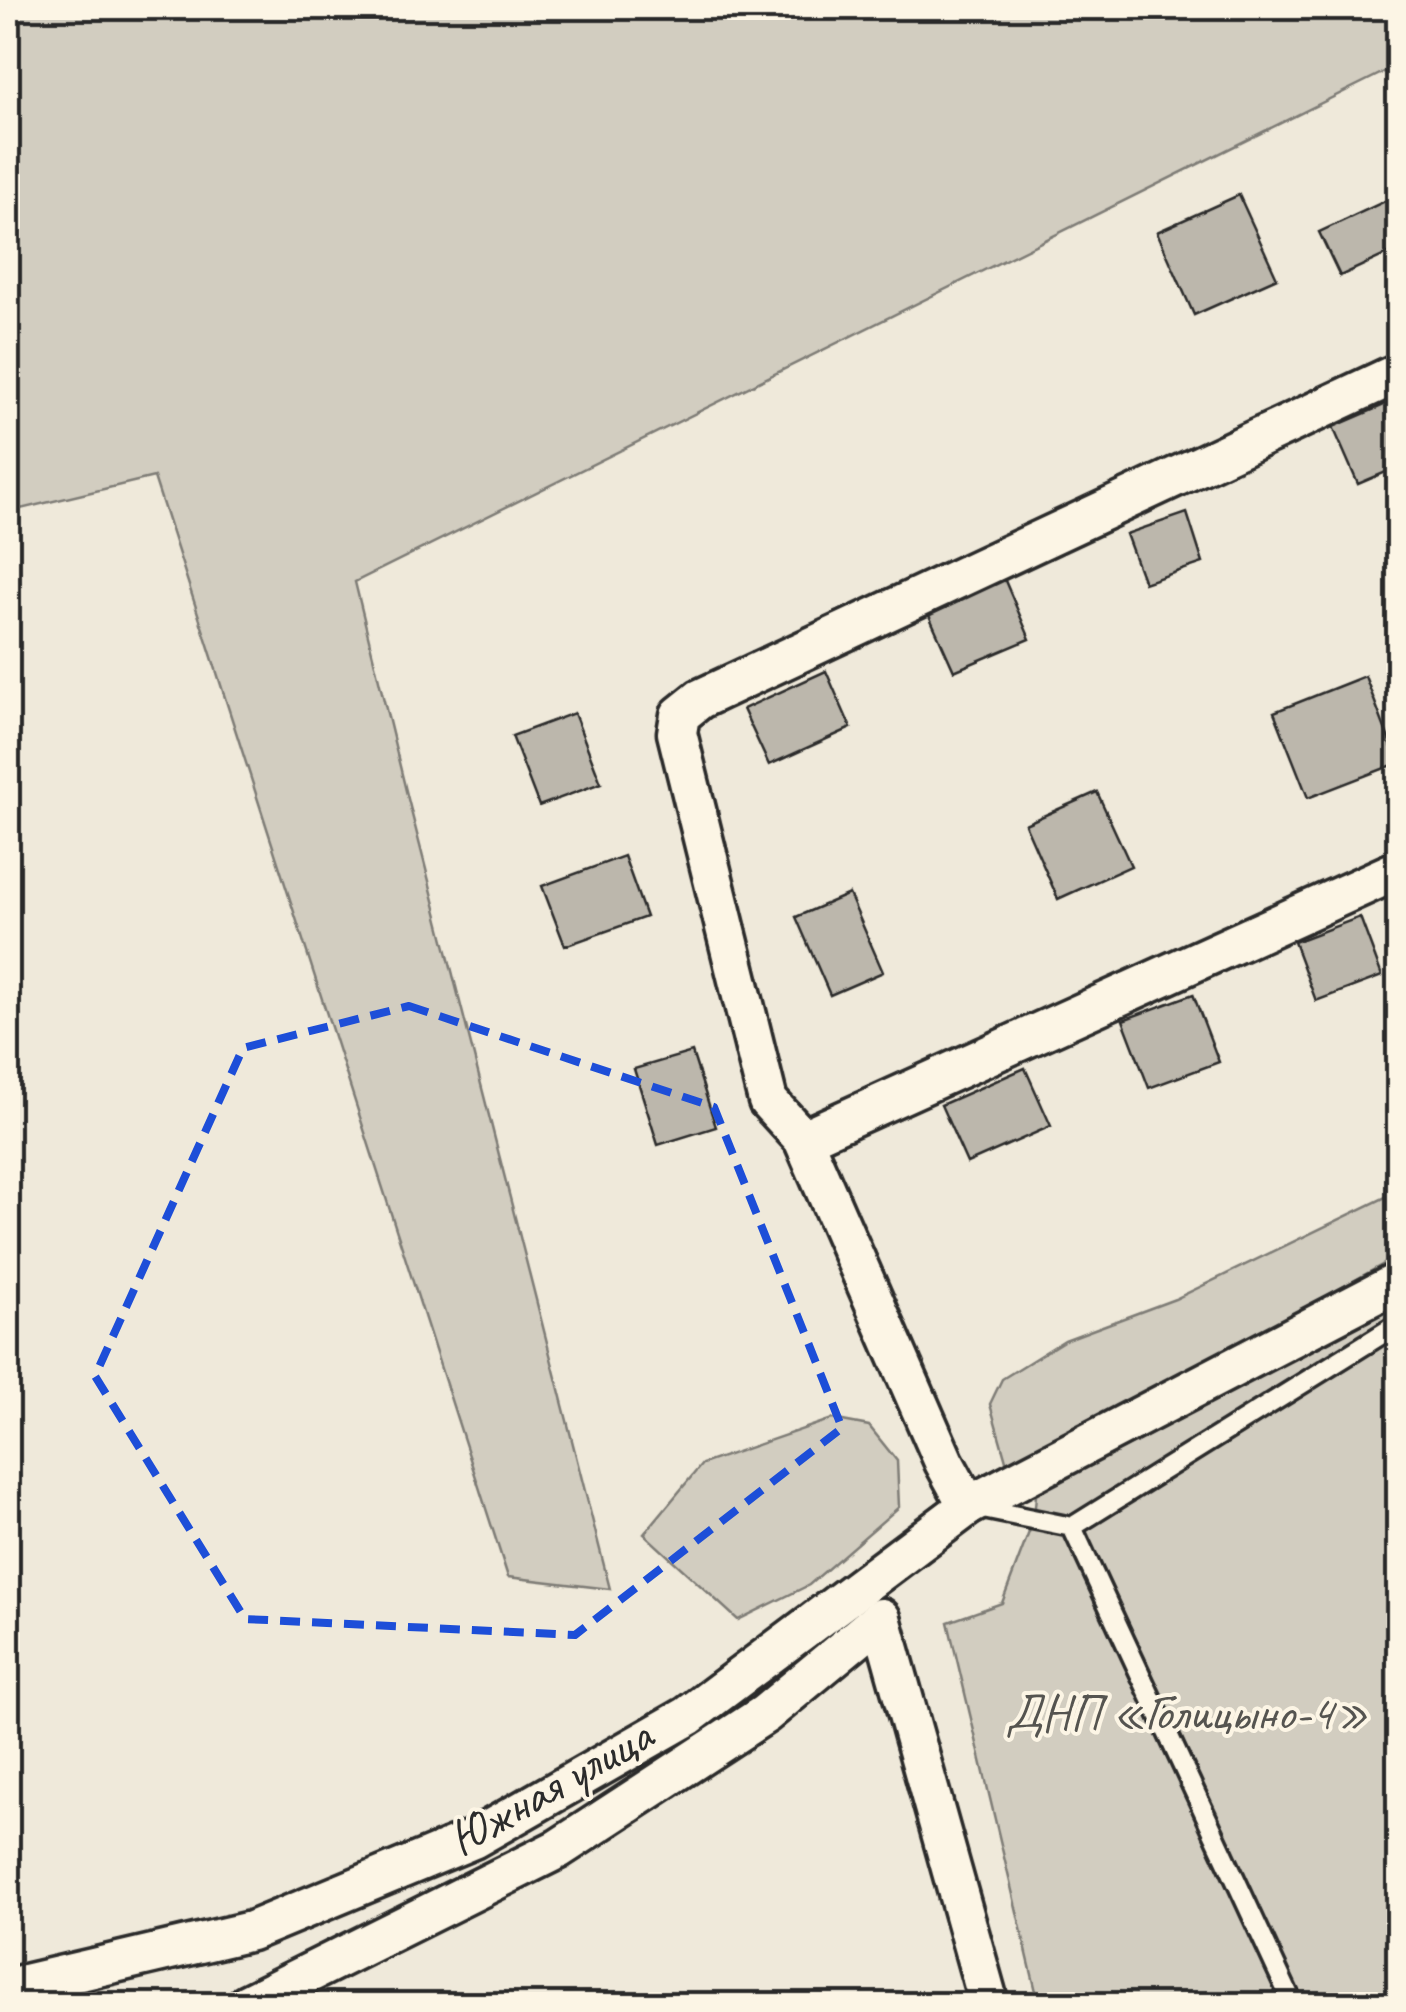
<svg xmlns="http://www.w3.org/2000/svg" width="1406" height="2012" font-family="Caveat,sans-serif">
  <rect width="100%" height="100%" fill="#efe9da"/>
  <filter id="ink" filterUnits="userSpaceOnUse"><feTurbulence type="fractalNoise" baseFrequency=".01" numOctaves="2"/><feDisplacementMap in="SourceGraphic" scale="20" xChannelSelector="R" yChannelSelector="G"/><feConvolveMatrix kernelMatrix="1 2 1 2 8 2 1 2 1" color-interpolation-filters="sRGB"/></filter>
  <g filter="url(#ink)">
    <!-- green -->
    <g fill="#d2cdc0" stroke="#7e7c76" stroke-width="2.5">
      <path d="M8,8H1398V65L355,582L407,795L610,1589L508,1577L154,477L8,512Z"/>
      <path d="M1398,1191V1256L1033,1460L1007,1464L990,1404L1002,1379L1065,1340L1175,1299Z"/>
      <path d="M1398,1304V2004H1039L948,1622L1002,1603L1034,1519L1036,1495Z"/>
      <path d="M832,1419L869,1426L897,1461L899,1507L809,1585L738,1620L644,1534L702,1464Z"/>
    </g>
    <!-- building -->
    <g fill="#bcb7ac" stroke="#2b2b2b" stroke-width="2.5">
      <path d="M1239,195L1277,278L1194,315L1157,232Z"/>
      <path d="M1398,195V249L1340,276L1319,232Z"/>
      <path d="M1398,399V467L1358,484L1333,427Z"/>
      <path d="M1187,513L1203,563L1144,583L1126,534Z"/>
      <path d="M1000,569L1030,639L954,671L923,602Z"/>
      <path d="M826,671L851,728L769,765L743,709Z"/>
      <path d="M1365,676L1398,763L1308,798L1274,712Z"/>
      <path d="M574,713L601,783L539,806L512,736Z"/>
      <path d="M1097,792L1131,866L1058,899L1025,824Z"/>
      <path d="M624,856L646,917L565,946L542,886Z"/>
      <path d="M849,894L883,972L830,995L796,917Z"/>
      <path d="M1360,917L1382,976L1316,1001L1294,942Z"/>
      <path d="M1193,994L1219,1062L1149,1088L1123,1020Z"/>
      <path d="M692,1052L716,1127L658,1145L634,1069Z"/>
      <path d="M1025,1068L1051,1126L967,1163L941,1105Z"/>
    </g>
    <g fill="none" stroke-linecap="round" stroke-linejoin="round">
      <!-- lane casing -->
      <g stroke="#2b2b2b" stroke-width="25">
        <g id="lane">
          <path d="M978,1508L1072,1527L1398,1324"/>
          <path d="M1072,1527L1293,2004"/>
        </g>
      </g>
      <!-- street casing -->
      <g stroke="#2b2b2b" stroke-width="45">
        <g id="street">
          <path d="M803,1139L1398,870"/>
          <path d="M968,1506L944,1462L803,1139L768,1101L677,733L680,715L700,699L1398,373"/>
          <path d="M8,1988L251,1931L473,1839L688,1716L968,1506L1398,1282"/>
          <path d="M247,2004L558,1849L765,1714L881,1618L989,2004"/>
        </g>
      </g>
      <!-- lane -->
      <use href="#lane" stroke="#fcf5e5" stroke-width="18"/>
      <!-- street -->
      <use href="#street" stroke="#fcf5e5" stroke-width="38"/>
    </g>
  </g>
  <!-- marked area -->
  <path fill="none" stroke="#1d4ed8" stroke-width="8" stroke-dasharray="20 12" stroke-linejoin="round" d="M409,1006L714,1107L842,1428L575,1635L245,1619L95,1376L243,1048Z"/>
  <g text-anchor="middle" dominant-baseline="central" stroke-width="8" stroke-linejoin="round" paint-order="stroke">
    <!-- park labels -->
    <g font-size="50" fill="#555450" stroke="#fcf5e5">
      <text x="1187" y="1712">ДНП «Голицыно-4»</text>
    </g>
    <!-- street labels -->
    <g font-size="50" fill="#2b2b2b" stroke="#fcf5e5">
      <text transform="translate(550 1787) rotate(-30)">Южная улица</text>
    </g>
  </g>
  <!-- margin -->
  <rect width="1406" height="2012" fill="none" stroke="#fcf5e5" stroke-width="40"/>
  <rect x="20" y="20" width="1366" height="1972" fill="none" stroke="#2b2b2b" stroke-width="4" filter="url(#ink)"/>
</svg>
